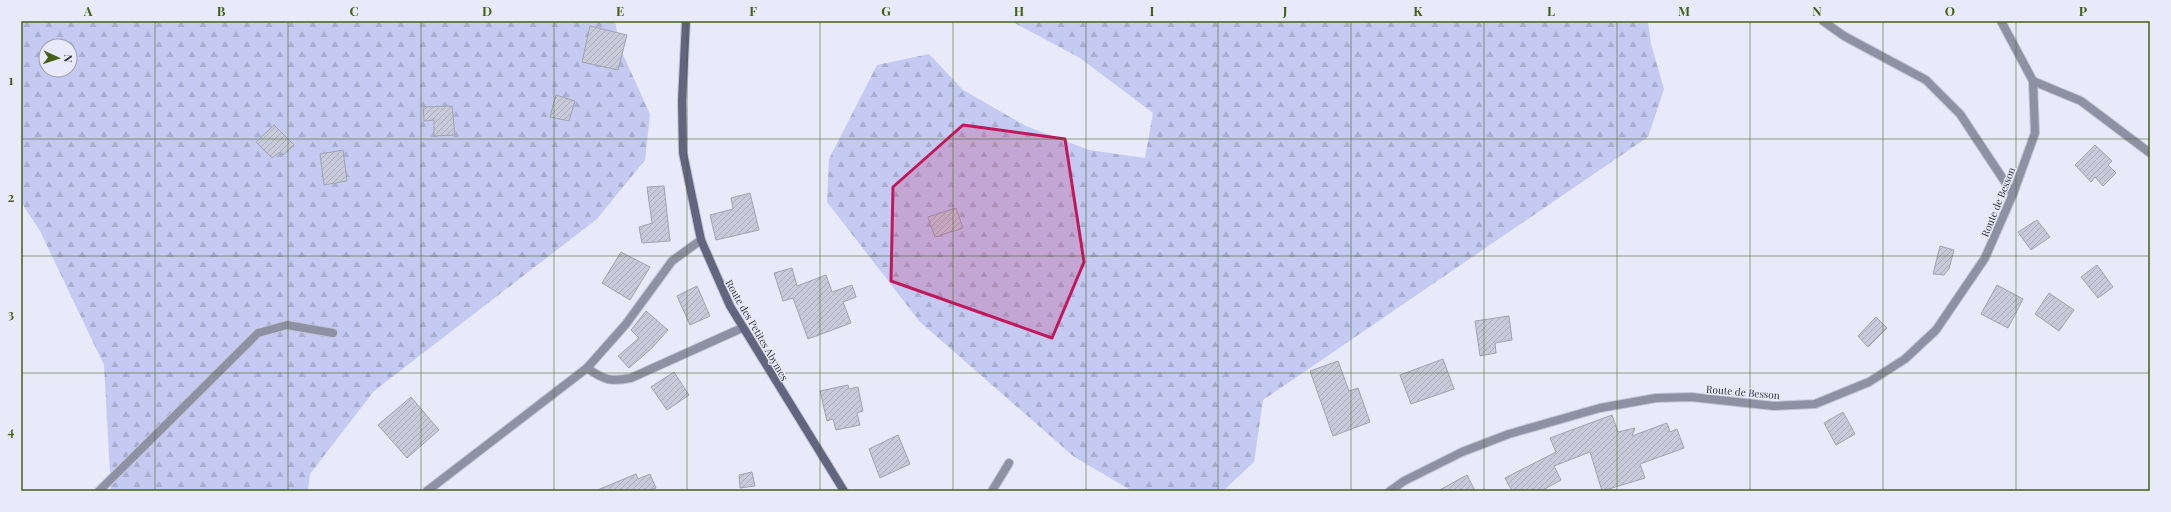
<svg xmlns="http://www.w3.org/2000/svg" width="2171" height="512" font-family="'Playfair Display',serif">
  <defs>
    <pattern id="forest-firs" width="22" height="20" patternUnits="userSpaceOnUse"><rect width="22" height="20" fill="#c4caf2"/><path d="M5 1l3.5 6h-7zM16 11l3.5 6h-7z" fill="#a9aed0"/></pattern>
    <pattern id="building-hatch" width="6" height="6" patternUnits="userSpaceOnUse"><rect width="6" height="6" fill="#c8cad9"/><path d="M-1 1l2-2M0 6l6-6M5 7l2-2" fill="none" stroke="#acaebb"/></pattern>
  </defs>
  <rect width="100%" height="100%" fill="#e8eafa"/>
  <!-- forest -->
  <g fill="url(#forest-firs)" fill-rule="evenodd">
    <path d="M21,21H615L620,48L650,114L645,160L597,219L374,391L310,474L308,491H111L104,365L40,231L21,202ZM46,46H70V70H46Z"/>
    <path d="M1011,21H1648L1651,44L1664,89L1648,137L1263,400L1254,462L1223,491H1132L1073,456L920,322L827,202L829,159L877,65L929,54L963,90L1026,126L1089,150L1145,158L1153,113L1080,58Z"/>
  </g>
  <!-- building -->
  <g fill="url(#building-hatch)" stroke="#a1a3b2">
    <path d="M590,26L627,35L618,70L582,62Z"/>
    <path d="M556,95L575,101L569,121L550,117Z"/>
    <path d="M452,106L455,135L434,136V120L424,121L423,107Z"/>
    <path d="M274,125L294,145L283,155L280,152L272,158L256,142Z"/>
    <path d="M2095,145L2112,161L2108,165L2116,173L2103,186L2095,177L2091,182L2075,165Z"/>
    <path d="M343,150L347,181L324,185L320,154Z"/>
    <path d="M664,186L670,241L642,243L639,227L652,223L647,187Z"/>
    <path d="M750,193L759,230L716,240L710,215L733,209L731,198Z"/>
    <path d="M956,208L963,228L935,237L928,217Z"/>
    <path d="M2037,220L2050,237L2031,250L2018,232Z"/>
    <path d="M1940,246L1954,250L1949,269L1944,275L1933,274Z"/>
    <path d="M621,252L650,267L630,300L602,283Z"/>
    <path d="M2097,265L2113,287L2098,298L2081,277Z"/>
    <path d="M792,268L797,286L826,275L832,292L852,285L856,297L843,302L851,323L808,339L793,298L783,301L774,273Z"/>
    <path d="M1997,285L2023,299L2008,328L1981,314Z"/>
    <path d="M697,286L710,316L690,325L677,296Z"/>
    <path d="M2049,293L2074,310L2059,331L2035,314Z"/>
    <path d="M646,311L668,330L652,348L629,368L618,356L639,338L631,330Z"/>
    <path d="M1509,316L1512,340L1495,343L1496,353L1480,356L1475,321Z"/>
    <path d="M1876,317L1887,328L1868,347L1858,336Z"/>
    <path d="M1443,359L1454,389L1411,404L1400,375Z"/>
    <path d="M1338,361L1349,391L1358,388L1370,422L1333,436L1310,371Z"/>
    <path d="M674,372L689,395L667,410L651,387Z"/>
    <path d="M848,385L849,389L858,387L863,411L857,413L860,425L836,430L833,419L827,421L820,391Z"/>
    <path d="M411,397L439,430L407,458L378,425Z"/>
    <path d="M1843,412L1855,434L1836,445L1824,423Z"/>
    <path d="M1612,415L1618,432L1635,428L1632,436L1667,423L1670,432L1677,429L1684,448L1640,464L1645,478L1602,491L1590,452L1554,466L1561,480L1541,491H1512L1505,478L1556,452L1550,438Z"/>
    <path d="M898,435L910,464L880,478L869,449Z"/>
    <path d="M752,472L755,486L740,488L739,475Z"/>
    <path d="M636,474L638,479L650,474L656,488L649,491H595Z"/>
    <path d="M1467,475L1475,491H1438Z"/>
  </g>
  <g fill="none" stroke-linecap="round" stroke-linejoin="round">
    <!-- lane casing -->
    <g stroke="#c3c5d3" stroke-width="10">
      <path id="lane" d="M1823,21L1844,36L1926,80L1960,114L2013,194"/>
    </g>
    <!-- street casing -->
    <g stroke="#c3c5d3" stroke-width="10">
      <g id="street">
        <path d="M2033,81L2081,101L2150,153"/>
        <path d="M587,368C604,380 610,382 631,378L742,328"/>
        <path d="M99,491L258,333L287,325L333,333"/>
        <path d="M427,491L587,368L626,324L672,261L701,240"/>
        <path d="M992,491L1009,463"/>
        <path d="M1390,491L1404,481L1462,452L1509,434L1600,408L1656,398L1691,397L1774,406L1815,404L1869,382L1905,359L1936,330L1985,258L2013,194L2035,133L2033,81L2001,21"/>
      </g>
    </g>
    <!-- secondary casing -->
    <g stroke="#c3c5d3" stroke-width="10">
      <path id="secondary" d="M686,21L682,101L683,153L701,240L730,306L844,491"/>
    </g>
    <!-- lane -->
    <use href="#lane" stroke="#8e91a3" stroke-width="8"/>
    <!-- street -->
    <use href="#street" stroke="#8e91a3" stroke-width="8"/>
    <!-- secondary -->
    <use href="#secondary" stroke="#62657f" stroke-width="8"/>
  </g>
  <!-- marked area -->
  <path fill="#c2185b" fill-opacity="0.2" stroke="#c2185b" stroke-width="3" stroke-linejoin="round" d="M963,125L1065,139L1084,262L1052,338L891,281L893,187Z"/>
  <!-- grid -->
  <path fill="none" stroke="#436115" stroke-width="1" stroke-opacity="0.55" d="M155,21V491M288,21V491M421,21V491M554,21V491M687,21V491M820,21V491M953,21V491M1086,21V491M1218,21V491M1351,21V491M1484,21V491M1617,21V491M1750,21V491M1883,21V491M2016,21V491M21,139H2150M21,256H2150M21,373H2150"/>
  <g text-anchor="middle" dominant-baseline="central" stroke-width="3" stroke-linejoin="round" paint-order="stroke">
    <!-- street labels -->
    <g font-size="10" fill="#2f3036" stroke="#e8eafa">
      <text transform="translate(1998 202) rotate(-68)">Route de Besson</text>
      <text transform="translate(757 330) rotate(60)">Route des Petites Abymes</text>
      <text transform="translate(1743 392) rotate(5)">Route de Besson</text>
    </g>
  </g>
  <!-- border -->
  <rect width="2171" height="512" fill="none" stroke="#e8eafa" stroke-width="44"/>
  <!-- north arrow -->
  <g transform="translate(58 58) rotate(93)"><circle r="19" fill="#e8eafa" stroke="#9ea0ac"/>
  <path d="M0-3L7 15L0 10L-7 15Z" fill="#436115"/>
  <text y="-6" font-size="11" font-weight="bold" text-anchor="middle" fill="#2f3036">N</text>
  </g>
  <rect x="22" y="22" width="2127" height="468" fill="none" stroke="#436115" stroke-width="1.5"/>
  <g font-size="13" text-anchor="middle" font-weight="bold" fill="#436115">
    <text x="88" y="16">A</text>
    <text x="221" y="16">B</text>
    <text x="354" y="16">C</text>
    <text x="487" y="16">D</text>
    <text x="620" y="16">E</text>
    <text x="753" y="16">F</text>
    <text x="886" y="16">G</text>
    <text x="1019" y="16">H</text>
    <text x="1152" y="16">I</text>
    <text x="1285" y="16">J</text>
    <text x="1418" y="16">K</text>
    <text x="1551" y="16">L</text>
    <text x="1684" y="16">M</text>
    <text x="1817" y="16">N</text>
    <text x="1950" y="16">O</text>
    <text x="2083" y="16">P</text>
    <text x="11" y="85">1</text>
    <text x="11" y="202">2</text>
    <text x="11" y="319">3</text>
    <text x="11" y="436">4</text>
  </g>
</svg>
